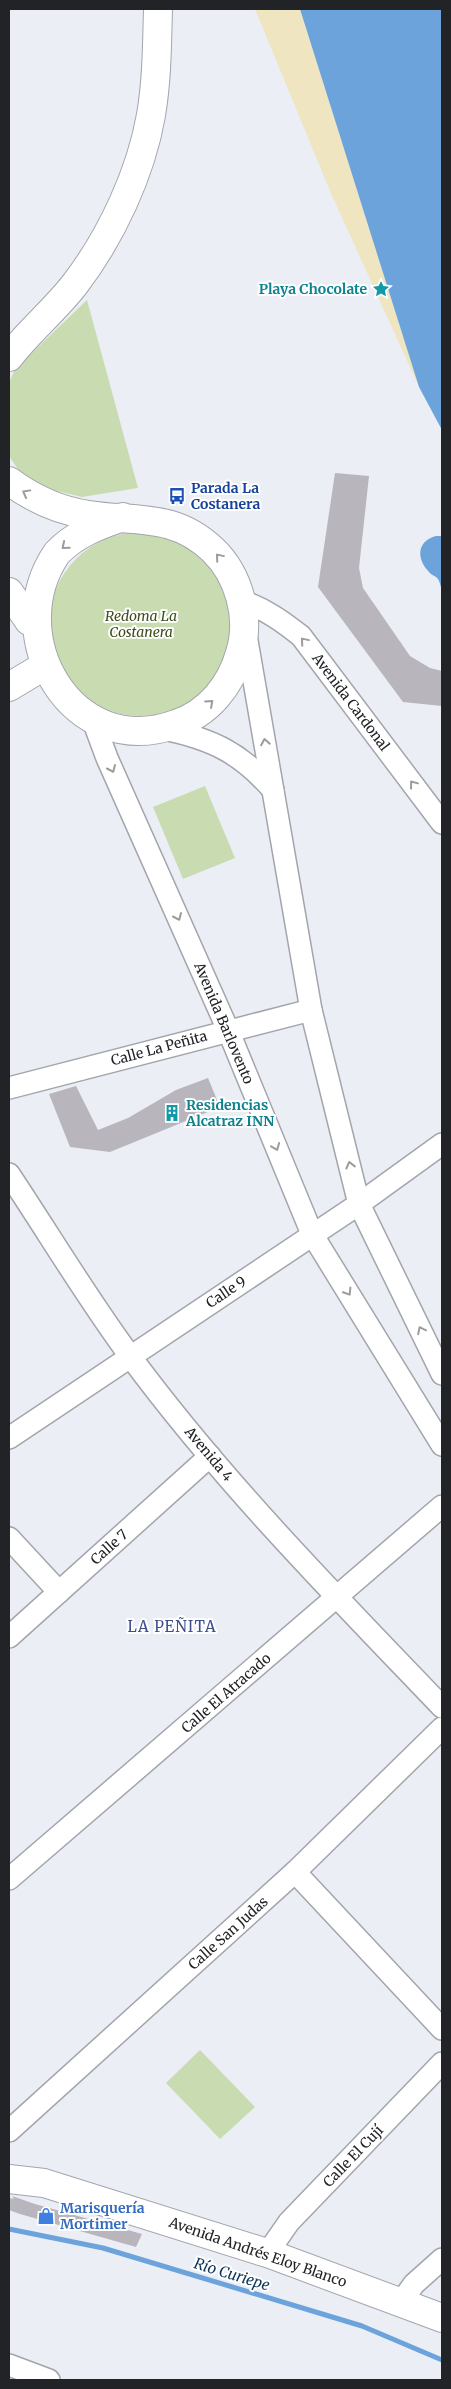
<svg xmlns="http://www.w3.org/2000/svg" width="451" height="2389" font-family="Merriweather,serif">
  <rect width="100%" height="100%" fill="#eceef6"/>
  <!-- green -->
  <g fill="#c9dbb0">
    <path d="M87,300L138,488L82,497L28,484L9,456V383L15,369Z"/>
    <circle cx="141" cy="624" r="92"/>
    <path d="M205,786L235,858L183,879L153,807Z"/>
    <path d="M200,2050L255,2107L220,2139L166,2083Z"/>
  </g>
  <!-- sand -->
  <path fill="#efe5c0" d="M255,9H300L419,387L330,191Z"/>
  <!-- water -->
  <g fill="#6ba3da">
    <path d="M300,9H442V430L419,387Z"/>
    <path d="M436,536H442V590C441,588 440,582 438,579C436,576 431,575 429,572C416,558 417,541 436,536Z"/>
  </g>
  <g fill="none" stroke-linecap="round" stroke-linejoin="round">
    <!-- stream -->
    <path stroke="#6ba3da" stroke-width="5" d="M9,2229L103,2248L362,2326L442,2360"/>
  </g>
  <!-- building -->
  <g fill="#b8b5bd">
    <path d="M335,473L369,476L359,568L363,588L410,656L430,668L442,671V706L403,702L318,587Z"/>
    <path d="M208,1078L220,1107L110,1152L70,1147L49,1094L76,1086L98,1130L128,1118L176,1090Z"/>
    <path d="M12,2196L35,2204L142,2234L136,2247L20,2214L9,2210L10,2198L14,2199Z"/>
  </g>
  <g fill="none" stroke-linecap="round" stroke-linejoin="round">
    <!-- minor casing -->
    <g stroke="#a3a5ad" stroke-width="24">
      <g id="minor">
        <path d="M242,601C265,609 282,621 301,636L442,823"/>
        <path d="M246,635L311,1010L359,1204L442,1374"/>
        <path d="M94,723L107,758L228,1030L312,1234L442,1445"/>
        <path d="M164,729C212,739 241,753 273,790"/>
        <path d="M9,1088L311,1010"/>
        <path d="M9,1174C49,1234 87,1298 130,1356C223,1482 334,1594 442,1707"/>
        <path d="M9,1438L359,1204L442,1144"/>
        <path d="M9,1538L59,1592"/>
        <path d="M9,1637L210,1456"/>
        <path d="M295,1872L442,2029"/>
        <path d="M9,1879L442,1506"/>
        <path d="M9,2131L295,1872L442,1728"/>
        <path d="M270,2254L273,2245L289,2222L442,2063"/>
        <path d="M401,2302L414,2284L442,2259"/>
        <path d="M9,2365L49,2380"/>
      </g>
    </g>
    <!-- major casing -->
    <g stroke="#a3a5ad" stroke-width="30">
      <g id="major">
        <path d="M9,357C29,331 55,310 75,284C111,237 141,173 151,115C157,80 157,44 158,9"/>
        <path d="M9,481C32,498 60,511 89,515C136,522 174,513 213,550C239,575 251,618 240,653C231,685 209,713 176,724C72,762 0,636 57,553C75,534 99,525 123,517"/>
        <path d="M9,592L29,621"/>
        <path d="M9,687L39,669"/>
        <path d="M9,2179L44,2183L270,2254L442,2318"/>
      </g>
    </g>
    <!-- minor -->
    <use href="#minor" stroke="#fff" stroke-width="21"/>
    <!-- major -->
    <use href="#major" stroke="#fff" stroke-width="28"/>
  </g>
  <!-- one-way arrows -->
  <defs><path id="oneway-chevron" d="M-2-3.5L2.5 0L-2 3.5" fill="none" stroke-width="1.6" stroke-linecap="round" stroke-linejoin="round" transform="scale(1.25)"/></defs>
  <g stroke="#9c9c9d">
    <use href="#oneway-chevron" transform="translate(26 493) rotate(-151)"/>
    <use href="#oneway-chevron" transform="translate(65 546) rotate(140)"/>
    <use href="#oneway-chevron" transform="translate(219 557) rotate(-130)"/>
    <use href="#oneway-chevron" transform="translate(304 641) rotate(-130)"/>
    <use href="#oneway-chevron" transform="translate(210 703) rotate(-42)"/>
    <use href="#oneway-chevron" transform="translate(265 742) rotate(-100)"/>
    <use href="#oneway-chevron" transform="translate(112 769) rotate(66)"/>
    <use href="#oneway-chevron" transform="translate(413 784) rotate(-127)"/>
    <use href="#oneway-chevron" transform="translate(178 917) rotate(66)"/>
    <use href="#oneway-chevron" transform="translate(276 1147) rotate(68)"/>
    <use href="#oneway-chevron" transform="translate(350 1165) rotate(-104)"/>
    <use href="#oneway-chevron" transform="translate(348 1292) rotate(58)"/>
    <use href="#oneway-chevron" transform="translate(421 1330) rotate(-116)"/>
  </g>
  <!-- icons -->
  <defs>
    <g id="sight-bare" transform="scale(1.35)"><path d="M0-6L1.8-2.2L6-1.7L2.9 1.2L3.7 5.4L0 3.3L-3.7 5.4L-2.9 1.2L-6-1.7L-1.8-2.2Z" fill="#0f9aa8" stroke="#fff" stroke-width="2.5" paint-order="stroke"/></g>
    <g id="bus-bare" transform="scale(1.35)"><path d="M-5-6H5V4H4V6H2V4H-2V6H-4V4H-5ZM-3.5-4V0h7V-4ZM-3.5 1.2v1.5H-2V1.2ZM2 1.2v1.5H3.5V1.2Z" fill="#1a4fb4" stroke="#fff" stroke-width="2.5" paint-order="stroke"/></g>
    <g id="building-bare" transform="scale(1.35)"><path d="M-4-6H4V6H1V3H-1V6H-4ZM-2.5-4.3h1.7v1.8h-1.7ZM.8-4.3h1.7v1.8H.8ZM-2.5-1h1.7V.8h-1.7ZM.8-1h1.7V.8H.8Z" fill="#0f9aa8" stroke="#fff" stroke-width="2.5" paint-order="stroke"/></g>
    <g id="shop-bare" transform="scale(1.35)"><path d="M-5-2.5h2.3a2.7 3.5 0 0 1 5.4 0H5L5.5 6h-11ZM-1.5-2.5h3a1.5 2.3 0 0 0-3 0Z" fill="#3f7fe0" stroke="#fff" stroke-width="2.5" paint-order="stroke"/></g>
  </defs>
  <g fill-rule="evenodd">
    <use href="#sight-bare" x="381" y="289"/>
    <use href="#bus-bare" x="177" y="496"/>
    <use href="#building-bare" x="172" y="1113"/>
    <use href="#shop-bare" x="46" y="2216"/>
  </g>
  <g text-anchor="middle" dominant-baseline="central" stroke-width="4" stroke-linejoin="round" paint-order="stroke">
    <!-- culture labels -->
    <g font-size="14" font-weight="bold" fill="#0d838f" stroke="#fff" text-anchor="end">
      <text x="367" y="289">Playa Chocolate</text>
      <text x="186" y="1105" text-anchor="start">Residencias<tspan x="186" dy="16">Alcatraz INN</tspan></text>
    </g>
    <!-- transit labels -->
    <g font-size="14" font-weight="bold" fill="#164399" stroke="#fff" text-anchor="start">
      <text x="191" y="488">Parada La<tspan x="191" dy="16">Costanera</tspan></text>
    </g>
    <!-- park labels -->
    <g font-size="14" font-style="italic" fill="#3a4d1a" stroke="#fff">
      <text x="141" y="616">Redoma La<tspan x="141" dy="16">Costanera</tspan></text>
    </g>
    <!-- street labels -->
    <g font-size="14" fill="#222326" stroke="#fff">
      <text transform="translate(351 702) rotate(53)">Avenida Cardonal</text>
      <text transform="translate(224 1023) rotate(67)">Avenida Barlovento</text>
      <text transform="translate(159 1048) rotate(-15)">Calle La Peñita</text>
      <text transform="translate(226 1292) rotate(-34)">Calle 9</text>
      <text transform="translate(209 1454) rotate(50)">Avenida 4</text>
      <text transform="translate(109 1547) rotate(-42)">Calle 7</text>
      <text transform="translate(226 1693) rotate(-41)">Calle El Atracado</text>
      <text transform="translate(228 1933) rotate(-42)">Calle San Judas</text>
      <text transform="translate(353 2156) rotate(-46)">Calle El Cují</text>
      <text transform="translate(258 2252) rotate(19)">Avenida Andrés Eloy Blanco</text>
    </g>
    <!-- shop labels -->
    <g font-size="14" font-weight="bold" fill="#366cbe" stroke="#fff" text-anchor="start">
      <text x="60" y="2208">Marisquería<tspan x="60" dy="16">Mortimer</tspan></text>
    </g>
    <!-- neighbourhood labels -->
    <g font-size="15" letter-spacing="1" fill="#3e508c" stroke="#fff">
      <text x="172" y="1626">LA PEÑITA</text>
    </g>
    <!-- water labels -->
    <g font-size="15" font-style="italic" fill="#0c365a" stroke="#fff">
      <text transform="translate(232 2274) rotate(17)">Río Curiepe</text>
    </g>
  </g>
  <!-- border -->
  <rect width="451" height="2389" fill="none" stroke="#222326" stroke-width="20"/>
</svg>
